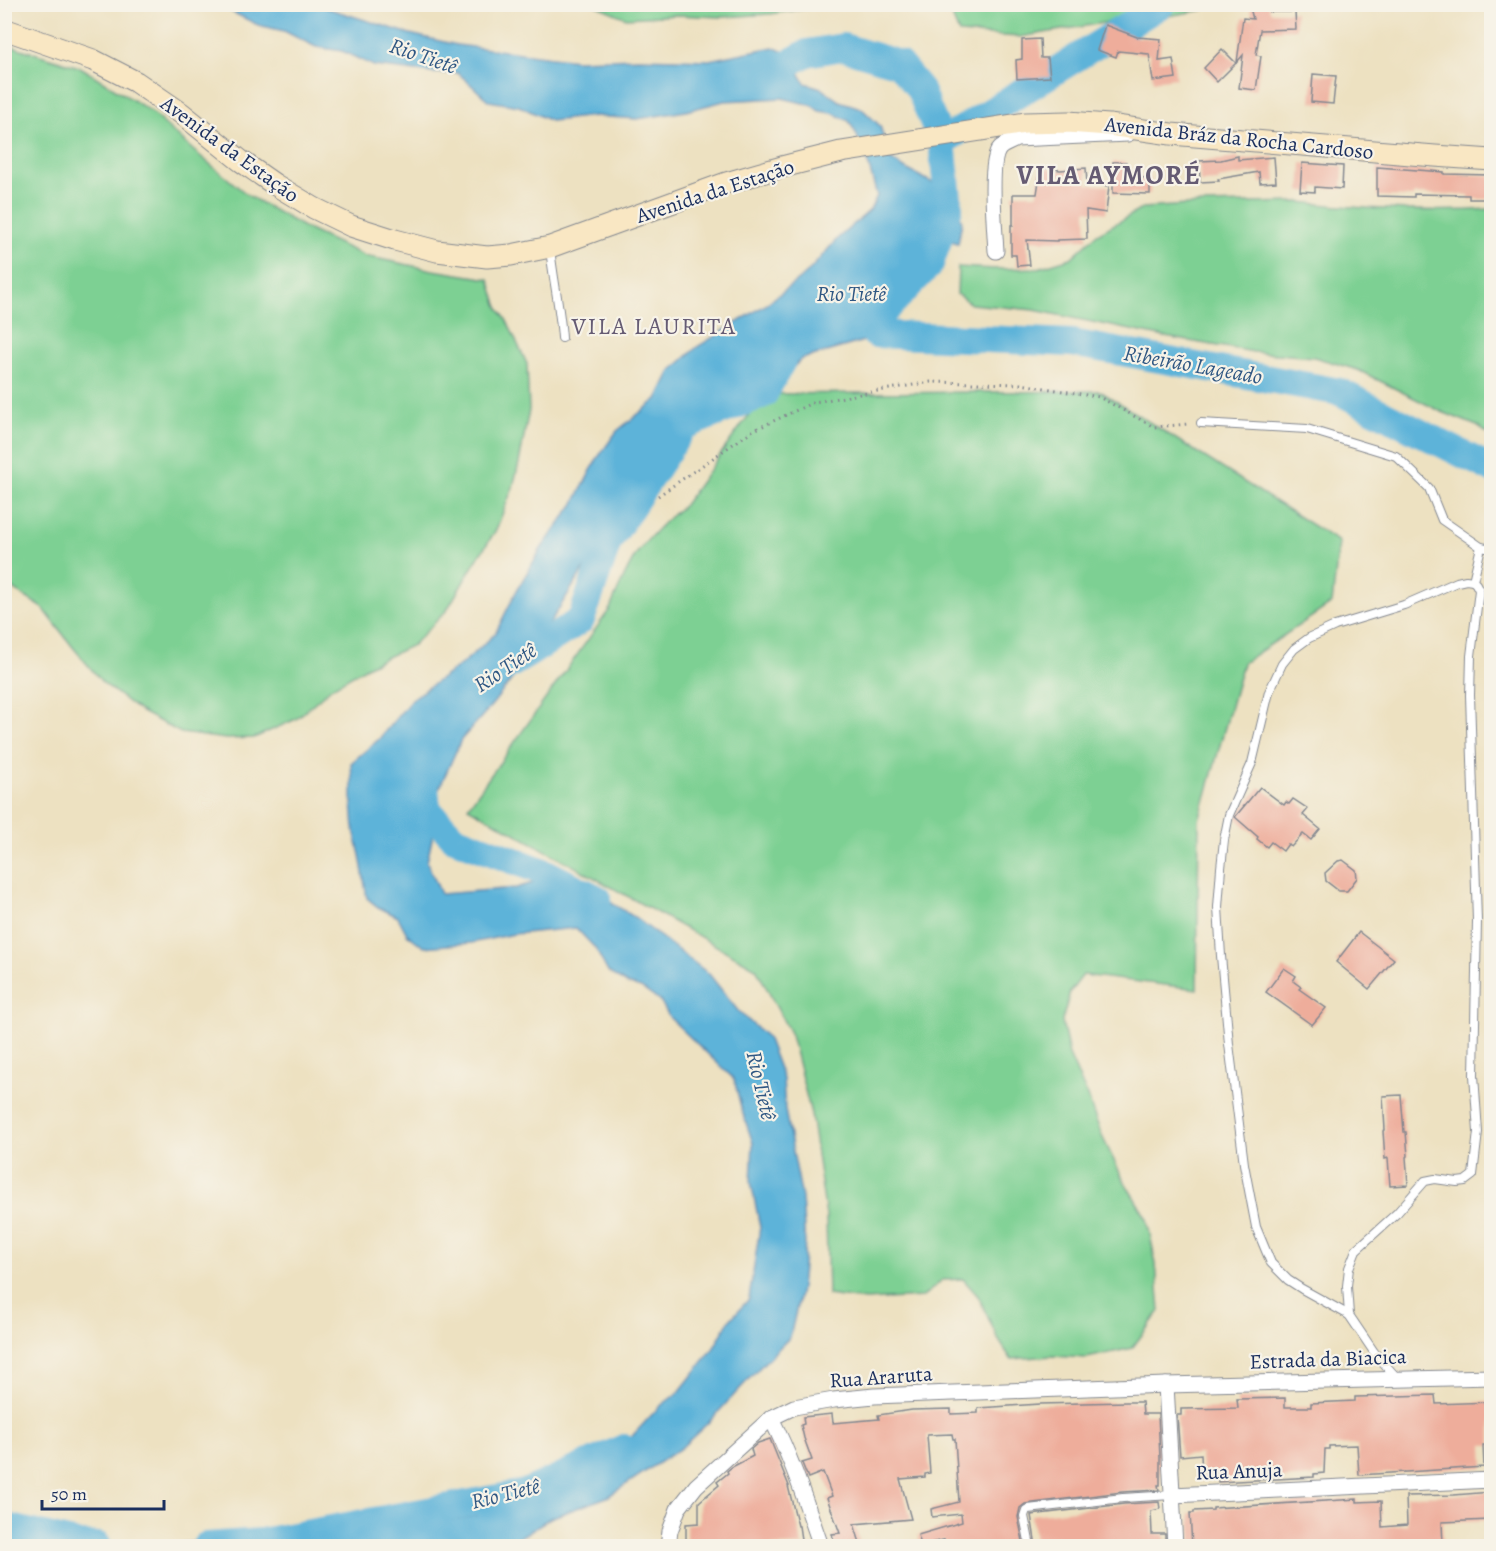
<svg xmlns="http://www.w3.org/2000/svg" width="1496" height="1551" font-family="Alegreya,serif">
  <rect width="100%" height="100%" fill="#f7f3e8"/>
  <filter id="ink" filterUnits="userSpaceOnUse"><feTurbulence type="fractalNoise" baseFrequency=".0167" numOctaves="2"/><feDisplacementMap in="SourceGraphic" scale="12" xChannelSelector="R" yChannelSelector="G"/><feConvolveMatrix kernelMatrix="1 2 1 2 8 2 1 2 1" color-interpolation-filters="sRGB"/></filter>
  <filter id="wash" filterUnits="userSpaceOnUse"><feTurbulence type="fractalNoise" baseFrequency=".008" numOctaves="4" result="noise"/><feDisplacementMap in="SourceGraphic" scale="24" xChannelSelector="R" yChannelSelector="G"/><feGaussianBlur stdDeviation="1.35" result="paint"/><feColorMatrix in="noise" values="0 0 0 0 0 0 0 0 0 0 0 0 0 0 0 0 0 1.4 0 .05"/><feComposite in="paint" operator="in"/></filter>
  <g filter="url(#wash)">
    <rect width="100%" height="100%" fill="#ede1c1"/>
    <!-- green -->
    <g fill="#7dd093" stroke="#4c8078" stroke-width="1.5">
      <path d="M595,5H822L817,7L770,14L723,17L677,15L626,18Z"/>
      <path d="M953,5V4L1210,5L1202,10L1156,18L1109,22L1020,37L959,33L953,19Z"/>
      <path d="M5,44L82,68L149,110L193,150L249,196L309,230L365,256L433,270L489,279L498,307L507,321L527,364L529,410L519,463L513,487L496,530L471,569L447,610L413,645L372,664L332,687L296,719L254,738L226,739L181,733L140,711L102,682L72,646L43,608L5,584Z"/>
      <path d="M1299,202C1363,209 1427,213 1491,209V436L1477,426L1442,412L1358,370L1314,357L1254,352L1165,337L1034,310L971,304L957,294L958,267L996,269L1038,268L1071,258L1097,234L1143,208L1203,204Z"/>
      <path d="M1100,391L1339,542L1332,603L1243,663L1199,820L1197,989L1083,975L1070,992L1062,1021L1069,1055L1086,1093L1102,1136L1123,1179L1147,1219L1156,1264L1160,1311L1132,1348L1087,1358L1052,1356L1011,1359L998,1339L978,1296L963,1279L942,1280L923,1297L865,1300L828,1295L826,1216L811,1114L791,1035L756,968L468,807L610,609C616,593 628,567 637,553C650,536 668,518 684,505L764,394Z"/>
    </g>
    <!-- water -->
    <g fill="#5db3d9" stroke="#3c719c" stroke-width="1.5">
      <path d="M222,5H317L410,34L457,45L576,60L640,58L709,60L773,47L795,57L800,74L805,83L821,88L839,101L861,108L880,126L890,159L906,169L931,182L951,196L962,221L958,244L940,235L925,248L904,277L892,323L867,340L802,359L764,394L715,405L662,446L523,665L491,706L461,740L434,800L432,839L427,862L441,894L516,888L549,878L589,887L618,907L636,918L709,974L739,1012L767,1037L783,1079L785,1110L802,1198L805,1243L801,1289L790,1337L762,1365L708,1423L681,1448L607,1497L550,1518L506,1546H152L279,1535L316,1536L367,1525L407,1527L475,1516L505,1504L556,1490L594,1460L621,1448L659,1407L679,1392L713,1349L729,1321L749,1299L760,1227L751,1182L753,1143L742,1111L734,1079L670,1018L661,1002L641,988L627,984L608,972L595,948L576,928L514,934L471,943L424,947L407,934L398,917L378,907L367,898L360,855L354,830L352,802V779L351,763L379,739L412,699L463,663L495,634L518,588L541,549L573,505L597,459L617,431L657,399L671,371L697,347L764,306L807,273L838,238L870,210L877,196L869,166L856,133L849,121L832,113L819,111L811,105L782,98L724,101L686,111L637,119L594,116L551,121L519,106L489,101L458,73H433L374,66L342,51L316,47L284,31L258,25L232,12Z"/>
      <path d="M5,1524L76,1546H5Z"/>
    </g>
    <g fill="none" stroke-linecap="round" stroke-linejoin="round">
      <!-- river -->
      <g stroke="#5db3d9" stroke-width="28">
        <path d="M762,78L807,53L843,47L899,64L919,88L942,142L949,208L930,264L874,322L871,323"/>
        <path d="M945,140L1162,4"/>
        <path d="M875,334L1072,343L1340,392L1492,469"/>
        <path d="M497,672L528,654L581,620L608,542L684,426L764,394L782,361"/>
        <path d="M424,779L427,809L454,838L544,872L598,899"/>
        <path d="M4,1526L81,1545L98,1546"/>
        <path d="M206,1546L261,1542L525,1493L624,1448"/>
      </g>
    </g>
    <g id="blocks">
      <!-- building -->
      <g fill="#eead9b">
        <path d="M1249,4H1268L1270,12H1295L1296,29L1260,30L1256,55L1261,56L1256,90L1239,88L1243,55L1237,62L1243,18L1253,19Z"/>
        <path d="M1105,25L1137,37L1161,39L1159,61L1173,59L1176,78L1153,81L1149,54L1118,51L1116,57L1097,50Z"/>
        <path d="M1040,39L1041,58H1048L1050,77L1017,79L1016,60L1022,59V40Z"/>
        <path d="M1222,49L1236,63L1217,82L1204,68Z"/>
        <path d="M1313,74L1336,76L1333,104L1311,102Z"/>
        <path d="M1238,156V160L1274,157L1276,182L1260,183L1259,172L1218,179L1219,181L1200,182L1199,161L1221,160Z"/>
        <path d="M1113,162H1126V177L1150,178V194L1113,193Z"/>
        <path d="M1302,163L1343,166L1342,189L1315,187V192L1300,191Z"/>
        <path d="M1041,167L1060,170L1086,168L1087,184L1109,186L1106,213L1086,210L1087,239L1057,240V241L1027,240L1030,265L1017,266L1016,255H1011V225H1013V194H1037Z"/>
        <path d="M1377,167L1444,172V174L1491,175V199H1469V195L1414,194V197L1377,196Z"/>
        <path d="M1260,787L1284,805L1286,802L1289,804L1293,799L1308,809L1303,815L1320,829L1311,840L1303,834L1291,847L1288,844L1283,851L1271,842L1267,847L1257,839L1258,837L1235,817Z"/>
        <path d="M1343,860L1356,870L1357,878L1347,891H1339L1326,881L1325,873L1338,861Z"/>
        <path d="M1359,932L1394,959L1369,989L1336,962Z"/>
        <path d="M1284,968L1296,976L1293,981L1301,987L1299,989L1326,1008L1312,1025L1266,992Z"/>
        <path d="M1401,1095L1404,1132H1406L1408,1156L1406,1157L1408,1185L1390,1186L1388,1158L1385,1159L1383,1131L1385,1130L1383,1096Z"/>
        <path d="M1435,1395L1436,1404L1491,1402V1445H1483L1484,1467L1359,1475L1357,1445L1329,1446V1449H1325L1324,1473L1314,1474V1477L1218,1482V1475L1202,1476L1201,1454L1180,1456L1177,1415H1181V1409L1238,1408L1237,1399L1285,1398V1407H1311V1403L1355,1401V1397Z"/>
        <path d="M1127,1402H1142L1143,1414H1158L1160,1458V1485H1158L1159,1490L1122,1492L1025,1504L1020,1508L1018,1517L1024,1546H946L944,1540L921,1545L918,1535L962,1522L961,1514L932,1517L931,1509L959,1502L955,1439H953L952,1434L927,1435L930,1473L925,1474V1477L900,1479L911,1519L854,1524L861,1546H835L832,1534L840,1533L827,1498L832,1496L823,1472L808,1478L802,1463L812,1460L804,1438L801,1425L804,1424L803,1417L832,1414L833,1423L879,1419L878,1415L912,1410L951,1409V1414L978,1413V1408L1040,1404Z"/>
        <path d="M770,1439L789,1486H788L798,1526H799L802,1546H686V1524L699,1523V1502L719,1485L717,1482L728,1473L727,1471L732,1467L753,1456L751,1449L758,1443Z"/>
        <path d="M1491,1492V1520L1442,1522L1443,1546H1192L1190,1513H1194V1511L1213,1510V1508L1357,1499V1502L1381,1501L1382,1527L1407,1525L1406,1496L1454,1495Z"/>
        <path d="M1159,1502L1160,1509L1151,1511L1152,1534H1165V1546H1036L1031,1515L1124,1504Z"/>
      </g>
    </g>
  </g>
  <g filter="url(#ink)">
    <use href="#blocks" fill-opacity="0" stroke="#848890" stroke-width="1.5"/>
    <g fill="none" stroke-linecap="round" stroke-linejoin="round">
      <!-- lane casing -->
      <g stroke="#848890" stroke-width="10">
        <g id="lane">
          <path d="M550,248C553,278 560,308 562,338"/>
          <path d="M1201,423L1307,429L1396,456L1429,488L1442,520L1481,547L1492,549"/>
          <path d="M1349,1315L1347,1286L1349,1268L1356,1250L1397,1213L1425,1181L1435,1179L1457,1182L1465,1181L1473,1175L1478,1132L1474,1075L1477,921L1470,695L1471,656L1479,590L1476,584L1473,581L1481,547"/>
          <path d="M1397,1378L1374,1352L1349,1315L1302,1289L1288,1280L1271,1263L1256,1227L1244,1164L1229,1044L1221,956L1218,907L1221,868L1224,840L1229,815L1252,763L1269,692L1282,664L1294,649L1309,638L1335,626L1404,605L1457,582L1466,580L1473,581"/>
          <path d="M1030,1546L1024,1516L1026,1510L1028,1509L1123,1498L1172,1495"/>
        </g>
      </g>
      <!-- street casing -->
      <g stroke="#848890" stroke-width="17">
        <g id="street">
          <path d="M996,251C995,232 988,160 1000,148C1004,144 1012,142 1016,139L1128,134"/>
          <path d="M1166,1385L1175,1546"/>
          <path d="M771,1418C792,1459 806,1503 821,1546"/>
          <path d="M1172,1495L1492,1480"/>
          <path d="M668,1546L670,1531L678,1509L696,1486L771,1418L794,1407L834,1400L874,1396L1166,1385L1492,1377"/>
        </g>
      </g>
      <!-- secondary casing -->
      <g stroke="#848890" stroke-width="23">
        <path id="secondary" d="M4,29L93,60L136,82L181,113L241,161L274,184L314,208L351,226L395,240L437,251L487,257L511,255L550,247L726,183L782,167L841,152L1025,123L1068,122L1109,125L1171,134L1435,156L1492,160"/>
      </g>
      <!-- path -->
      <path stroke="#848890" stroke-width="3" stroke-dasharray="1.5 4.5" stroke-linecap="butt" d="M658,496L752,431L814,402L931,382L1021,384L1099,397L1154,427L1189,424"/>
      <!-- lane -->
      <use href="#lane" stroke="#fff" stroke-width="8"/>
      <!-- street -->
      <use href="#street" stroke="#fff" stroke-width="15"/>
      <!-- secondary -->
      <use href="#secondary" stroke="#f9e7c3" stroke-width="21"/>
    </g>
  </g>
  <g text-anchor="middle" dominant-baseline="central" stroke-width="4.5" stroke-linejoin="round" paint-order="stroke">
    <!-- street labels -->
    <g font-size="21" fill="#1b2f5e" stroke="#f7f3e8">
      <text transform="translate(1239 138) rotate(6)">Avenida Bráz da Rocha Cardoso</text>
      <text transform="translate(230 149) rotate(36)">Avenida da Estação</text>
      <text transform="translate(715 191) rotate(-18)">Avenida da Estação</text>
      <text transform="translate(1328 1359) rotate(-2)">Estrada da Biacica</text>
      <text transform="translate(881 1377) rotate(-4)">Rua Araruta</text>
      <text transform="translate(1239 1471) rotate(-2)">Rua Anuja</text>
    </g>
    <!-- water labels -->
    <g font-size="22" font-style="italic" fill="#2f5783" stroke="#f7f3e8">
      <text transform="translate(423 56) rotate(19)">Rio Tietê</text>
      <text x="851" y="294">Rio Tietê</text>
      <text transform="translate(1193 365) rotate(10)">Ribeirão Lageado</text>
      <text transform="translate(505 668) rotate(-34)">Rio Tietê</text>
      <text transform="translate(761 1085) rotate(77)">Rio Tietê</text>
      <text transform="translate(505 1494) rotate(-14)">Rio Tietê</text>
    </g>
    <!-- quarter labels -->
    <g font-size="24" letter-spacing="1.5" fill="#655b73" stroke="#f7f3e8">
      <text x="654" y="326">VILA LAURITA</text>
    </g>
    <!-- district labels -->
    <g font-size="27" font-weight="bold" letter-spacing="1.5" fill="#655b73" stroke="#f7f3e8">
      <text x="1109" y="175">VILA AYMORÉ</text>
    </g>
  </g>
  <!-- margin -->
  <rect width="1496" height="1551" fill="none" stroke="#f7f3e8" stroke-width="24"/>
  <!-- scale -->
  <path d="M42 1500v9h122v-9" fill="none" stroke="#1b2f5e" stroke-width="3"/>
  <text x="51" y="1500" font-size="18" fill="#1b2f5e" stroke="#f7f3e8" stroke-width="4.5" paint-order="stroke">50 m</text>
</svg>
